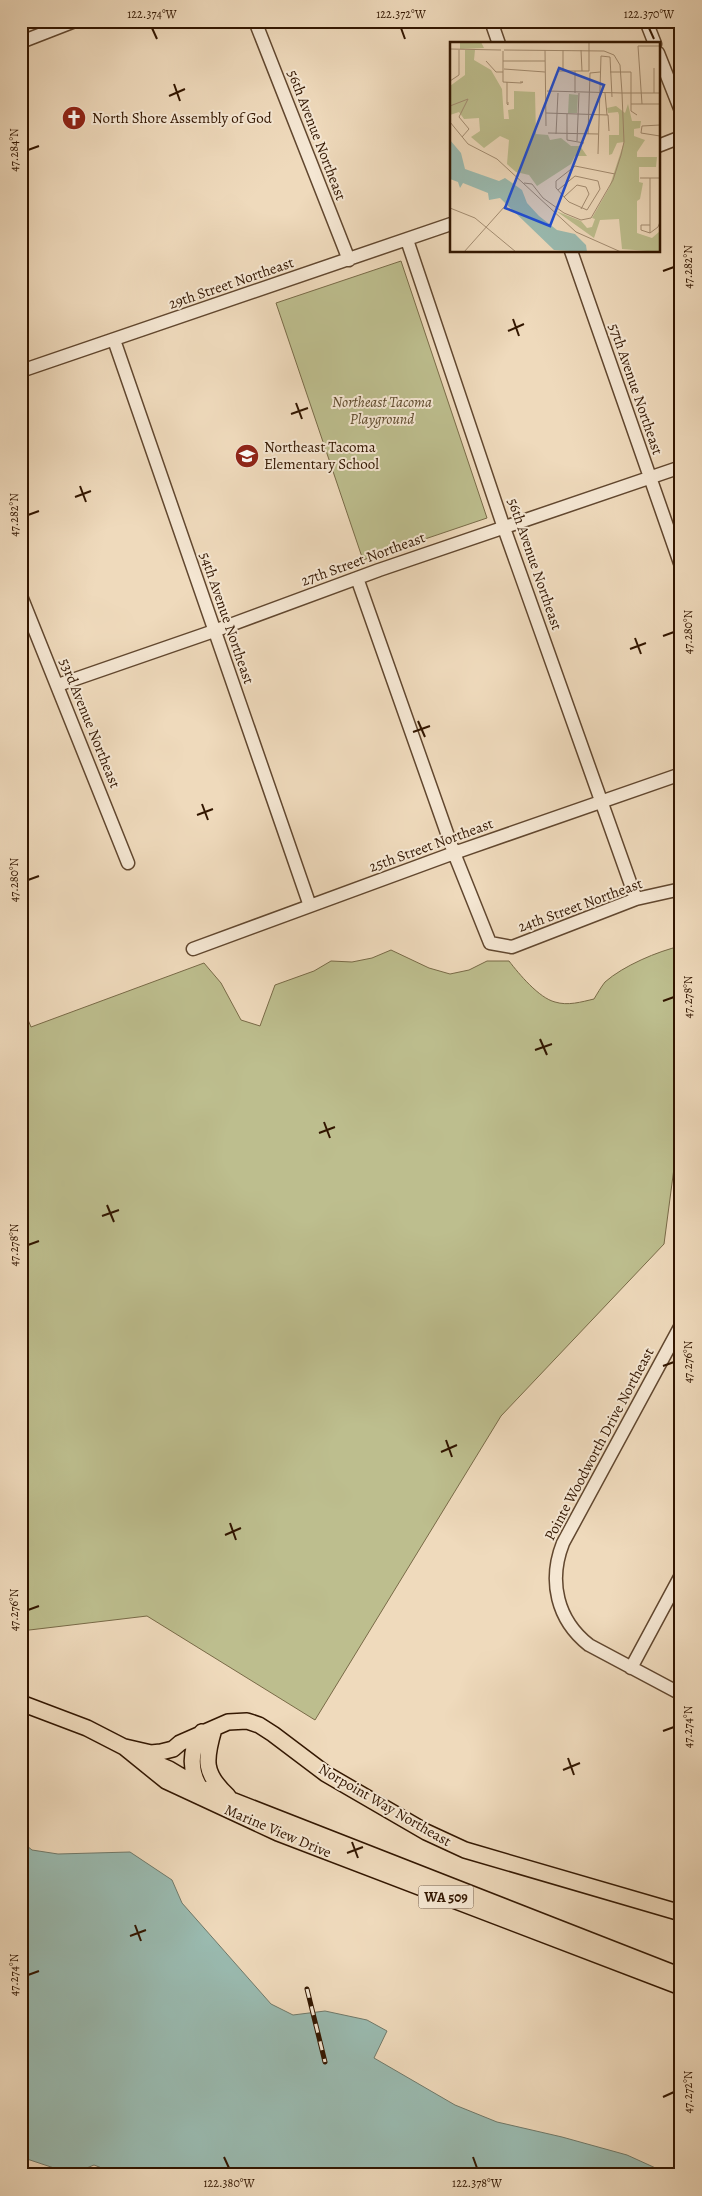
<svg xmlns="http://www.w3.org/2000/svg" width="702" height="2196" viewBox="0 0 702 2196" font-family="Alegreya,serif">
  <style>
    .green { fill: #bdbe8e; stroke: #786a47 }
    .water { fill: #9abbb1; stroke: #70796a }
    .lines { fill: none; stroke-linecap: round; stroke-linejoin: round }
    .minor-casing { stroke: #61472f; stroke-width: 15 }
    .major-casing { stroke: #321600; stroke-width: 18 }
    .minor { stroke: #f5e7d3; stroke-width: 12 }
    .major { stroke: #efdabc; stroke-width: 15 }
    .rail-casing { stroke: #321600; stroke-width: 5 }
    .rail { stroke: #f5e7d3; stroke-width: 3; stroke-dasharray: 9; stroke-linecap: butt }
    .ticks { fill: none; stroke: #321600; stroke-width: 2 }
    .labels { text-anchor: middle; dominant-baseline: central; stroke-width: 4; stroke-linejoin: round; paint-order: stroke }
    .shield { fill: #f5e7d3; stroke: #6c553f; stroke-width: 1 }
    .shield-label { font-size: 14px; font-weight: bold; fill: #321600 }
    .poi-label { font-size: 15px; fill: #321600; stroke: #f5e7d3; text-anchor: start }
    .street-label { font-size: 15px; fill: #321600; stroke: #f5e7d3 }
    .park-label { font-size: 15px; font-style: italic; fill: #5c482b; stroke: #f5e7d3 }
    .inset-road { fill: none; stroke: #a38c71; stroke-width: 1 }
    .view { fill: #1d4ed8; fill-opacity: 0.15; stroke: #1d4ed8; stroke-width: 2.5 }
    .inset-edge { fill: none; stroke: #321600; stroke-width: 2.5 }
    .neatline { fill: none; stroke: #321600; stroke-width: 2 }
    .ticks-label { font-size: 12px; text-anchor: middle; fill: #321600 }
  </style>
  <rect width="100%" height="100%" fill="#efdabc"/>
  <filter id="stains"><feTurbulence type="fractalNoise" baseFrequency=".004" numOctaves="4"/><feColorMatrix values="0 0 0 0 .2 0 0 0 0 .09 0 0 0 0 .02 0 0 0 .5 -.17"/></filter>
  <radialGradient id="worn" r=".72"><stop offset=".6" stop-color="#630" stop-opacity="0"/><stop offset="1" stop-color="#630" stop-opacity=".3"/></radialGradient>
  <path class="green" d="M401 261 487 518 363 560 276 303Z
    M681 946V1115L664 1244 501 1416 315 1720 147 1616 21 1631V1003L31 1027 204 963 221 983 241 1020 260 1026 275 985 314 971 331 961 352 962 372 958 391 950 429 968 450 974 469 970 487 961H509C519 974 539 998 555 1002 568 1006 581 1002 594 999 597 994 601 987 605 982 623 966 658 951 681 946Z"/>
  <path class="water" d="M21 1841 32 1850 58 1854 130 1852 172 1880 182 1903 271 2004 293 2015 325 2011 367 2020 387 2031 374 2058 455 2105 497 2122 562 2137 627 2155 671 2175H120L94 2165 72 2174 21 2157Z"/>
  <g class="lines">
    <g class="minor-casing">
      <path id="minor" d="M255 21 349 260
        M491 21 499 44
        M646 21 655 44
        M21 42 75 21
        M658 53 681 111
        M658 146 681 137
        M407 240 504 528 636 899
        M571 251 681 566
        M114 340 310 906
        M21 371 451 224
        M357 578 454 853 490 943 512 947 636 899 681 889
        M21 596 128 863
        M58 685 214 631 379 570 681 467
        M193 949 454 853 681 774
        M681 1325 563 1543C548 1581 557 1620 589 1645L681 1694
        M631 1668 681 1575"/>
    </g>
    <g class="major-casing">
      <path id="major" d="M21 1703 87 1728 124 1747 166 1781 278 1833 681 1987
        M214 1729C205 1760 203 1773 228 1796
        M125 1747 151 1753 161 1752 173 1749 180 1743 228 1722 247 1721 259 1725 273 1734 326 1774 426 1832 465 1850 681 1913
        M150 1761 169 1769 201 1788 681 1976
        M202 1791C189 1772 189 1750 202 1732"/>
    </g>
    <use href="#minor" class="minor"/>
    <use href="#major" class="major"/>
    <g class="rail-casing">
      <path id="rail" d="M307 1989 325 2062"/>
    </g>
    <use href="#rail" class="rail"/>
  </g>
  <path class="ticks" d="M152 28 157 39M401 28 405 39M649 28 654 39M174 84 180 101M169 96 185 89M28 150 39 146M663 271 674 267M513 319 519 336M508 331 524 324M296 403 302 419M291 414 308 408M80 486 86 502M75 497 91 491M28 515 39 511M663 636 674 632M635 638 641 654M630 649 646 643M418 721 425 737M413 732 430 726M202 804 208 820M197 815 213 809M28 880 39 876M663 1001 674 997M540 1039 547 1055M535 1050 552 1044M324 1122 330 1138M319 1133 335 1127M107 1205 114 1222M102 1216 119 1210M28 1245 39 1241M663 1366 674 1362M446 1440 452 1457M441 1452 457 1445M230 1523 236 1540M225 1535 241 1528M28 1610 39 1606M663 1731 674 1727M568 1758 574 1775M563 1770 580 1763M352 1842 358 1858M347 1853 363 1847M135 1925 141 1941M130 1936 146 1930M28 1975 39 1971M663 2097 674 2092M224 2157 229 2168M473 2157 477 2168"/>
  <defs>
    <g id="church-disc" transform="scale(1.25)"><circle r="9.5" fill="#8f2418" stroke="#f5e7d3"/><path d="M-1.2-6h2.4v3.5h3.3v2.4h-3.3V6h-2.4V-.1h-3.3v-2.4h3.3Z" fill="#fff"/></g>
    <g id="school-disc" transform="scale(1.25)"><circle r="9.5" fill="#8f2418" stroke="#f5e7d3"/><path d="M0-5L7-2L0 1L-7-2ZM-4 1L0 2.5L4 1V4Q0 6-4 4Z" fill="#fff"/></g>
  </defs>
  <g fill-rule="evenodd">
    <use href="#church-disc" x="74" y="118"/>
    <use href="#school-disc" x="247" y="456"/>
  </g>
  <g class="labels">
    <rect class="shield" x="418.5" y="1885.5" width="55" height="23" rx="4"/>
    <g class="shield-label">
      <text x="446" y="1897">WA 509</text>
    </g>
    <g class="poi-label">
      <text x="92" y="118">North Shore Assembly of God</text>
      <text x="264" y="447">Northeast Tacoma<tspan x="264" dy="17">Elementary School</tspan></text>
    </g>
    <g class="street-label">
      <text transform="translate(317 135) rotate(69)">56th Avenue Northeast</text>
      <text transform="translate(231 283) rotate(-19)">29th Street Northeast</text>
      <text transform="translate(636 389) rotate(71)">57th Avenue Northeast</text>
      <text transform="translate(363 559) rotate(-20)">27th Street Northeast</text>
      <text transform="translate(535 564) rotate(71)">56th Avenue Northeast</text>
      <text transform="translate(227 618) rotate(71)">54th Avenue Northeast</text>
      <text transform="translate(90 723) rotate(68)">53rd Avenue Northeast</text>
      <text transform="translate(431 845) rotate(-20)">25th Street Northeast</text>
      <text transform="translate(580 905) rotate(-20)">24th Street Northeast</text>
      <text transform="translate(599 1444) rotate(-62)">Pointe Woodworth Drive Northeast</text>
      <text transform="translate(385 1805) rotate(30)">Norpoint Way Northeast</text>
      <text transform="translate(278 1831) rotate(23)">Marine View Drive</text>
    </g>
    <g class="park-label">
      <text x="382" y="402">Northeast Tacoma<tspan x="382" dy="17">Playground</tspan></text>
    </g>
  </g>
  <g transform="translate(450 42)">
    <rect width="210" height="210" fill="#efdabc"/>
    <path d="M10 0H31L34 6 10 7ZM15 8H25L24 18 41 28 52 47 54 77H59L58 68 64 67V49L85 50 86 92 98 93 100 98 111 96 121 104H130L137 114H125L121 122 87 144 79 133 66 130 57 122 59 98 50 94 34 106 21 95 30 89 29 76 14 77 9 70 0 73V44L15 33ZM119 52 128 53 127 71H118ZM178 62 182 79H191L190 86 184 87V94L195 98 187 110V115H207L206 125H189V140L193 141 190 157 187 159V191L202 196 210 189V210L172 207 169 177 150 178 144 196 106 169 131 179 137 186 142 185 145 177 142 176 159 146 174 100 167 101 162 112 159 113V93H169V73L168 70 158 71 157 66 166 64 175 71Z" fill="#bdbe8e"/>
    <path d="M0 98 11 111 15 127 49 139 55 136 72 148 77 161 89 174 107 188 125 192 136 203 137 210 104 208 50 156 39 158 38 151 13 141 10 146 8 140 0 137Z" fill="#9abbb1"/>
    <path class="inset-road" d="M0 7 51 8M54 8 154 9 164 13 170 23 172 51 97 49M95 8 96 84M113 8V29M131 8 132 29M53 9V40L71 41 73 40H70M36 19 46 30H53M53 19H95M204 26V51M54 27 95 30M107 29H139V0M125 29V51M160 30H181V69L187 73M0 39 9 33V8M57 40V62L58 63V60M155 51 157 73M181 62H210M192 62 188 4H210M0 64 18 57 9 75 19 87 12 95M96 71 158 73 159 89M117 72V98L134 101M0 80 18 102 47 117 126 190 171 210M210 83 192 84 191 91 210 94M98 91 148 92M106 92 108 51M138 92 140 31 150 30M127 99 129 51M148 112 151 14 160 15 162 55M190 136H210M74 141 82 142 93 156 114 171 131 178 141 176 163 138 171 113 174 100 172 51H210M108 148 125 134 148 139 150 147 137 168 119 160 116 157 106 146V139L125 124 165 132M114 155 127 143 136 145 139 152 131 167M0 166 25 176 66 210M200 191V136M200 191 191 188V183H200M200 191 208 185 210 180M14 210 55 164"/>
    <path class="view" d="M109 26 154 43 100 184 55 166Z"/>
    <rect width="210" height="210" class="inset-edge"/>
  </g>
  <rect width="702" height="2196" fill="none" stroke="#efdabc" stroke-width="55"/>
  <rect x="28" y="28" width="646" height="2140" class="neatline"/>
  <g class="ticks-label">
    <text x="152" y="18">122.374°W</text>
    <text x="401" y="18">122.372°W</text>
    <text x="649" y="18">122.370°W</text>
    <text transform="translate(14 150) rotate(-90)" y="4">47.284°N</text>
    <text transform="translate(688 267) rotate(-90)" y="4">47.282°N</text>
    <text transform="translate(14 515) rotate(-90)" y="4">47.282°N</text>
    <text transform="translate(688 632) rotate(-90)" y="4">47.280°N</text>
    <text transform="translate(14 880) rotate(-90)" y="4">47.280°N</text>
    <text transform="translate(688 997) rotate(-90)" y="4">47.278°N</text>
    <text transform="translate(14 1245) rotate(-90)" y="4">47.278°N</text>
    <text transform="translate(688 1362) rotate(-90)" y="4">47.276°N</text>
    <text transform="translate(14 1610) rotate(-90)" y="4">47.276°N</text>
    <text transform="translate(688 1727) rotate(-90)" y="4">47.274°N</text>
    <text transform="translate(14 1975) rotate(-90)" y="4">47.274°N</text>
    <text transform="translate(688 2092) rotate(-90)" y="4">47.272°N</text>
    <text x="229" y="2187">122.380°W</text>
    <text x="477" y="2187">122.378°W</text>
  </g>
  <rect width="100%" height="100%" filter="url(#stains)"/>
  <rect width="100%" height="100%" fill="url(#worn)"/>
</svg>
